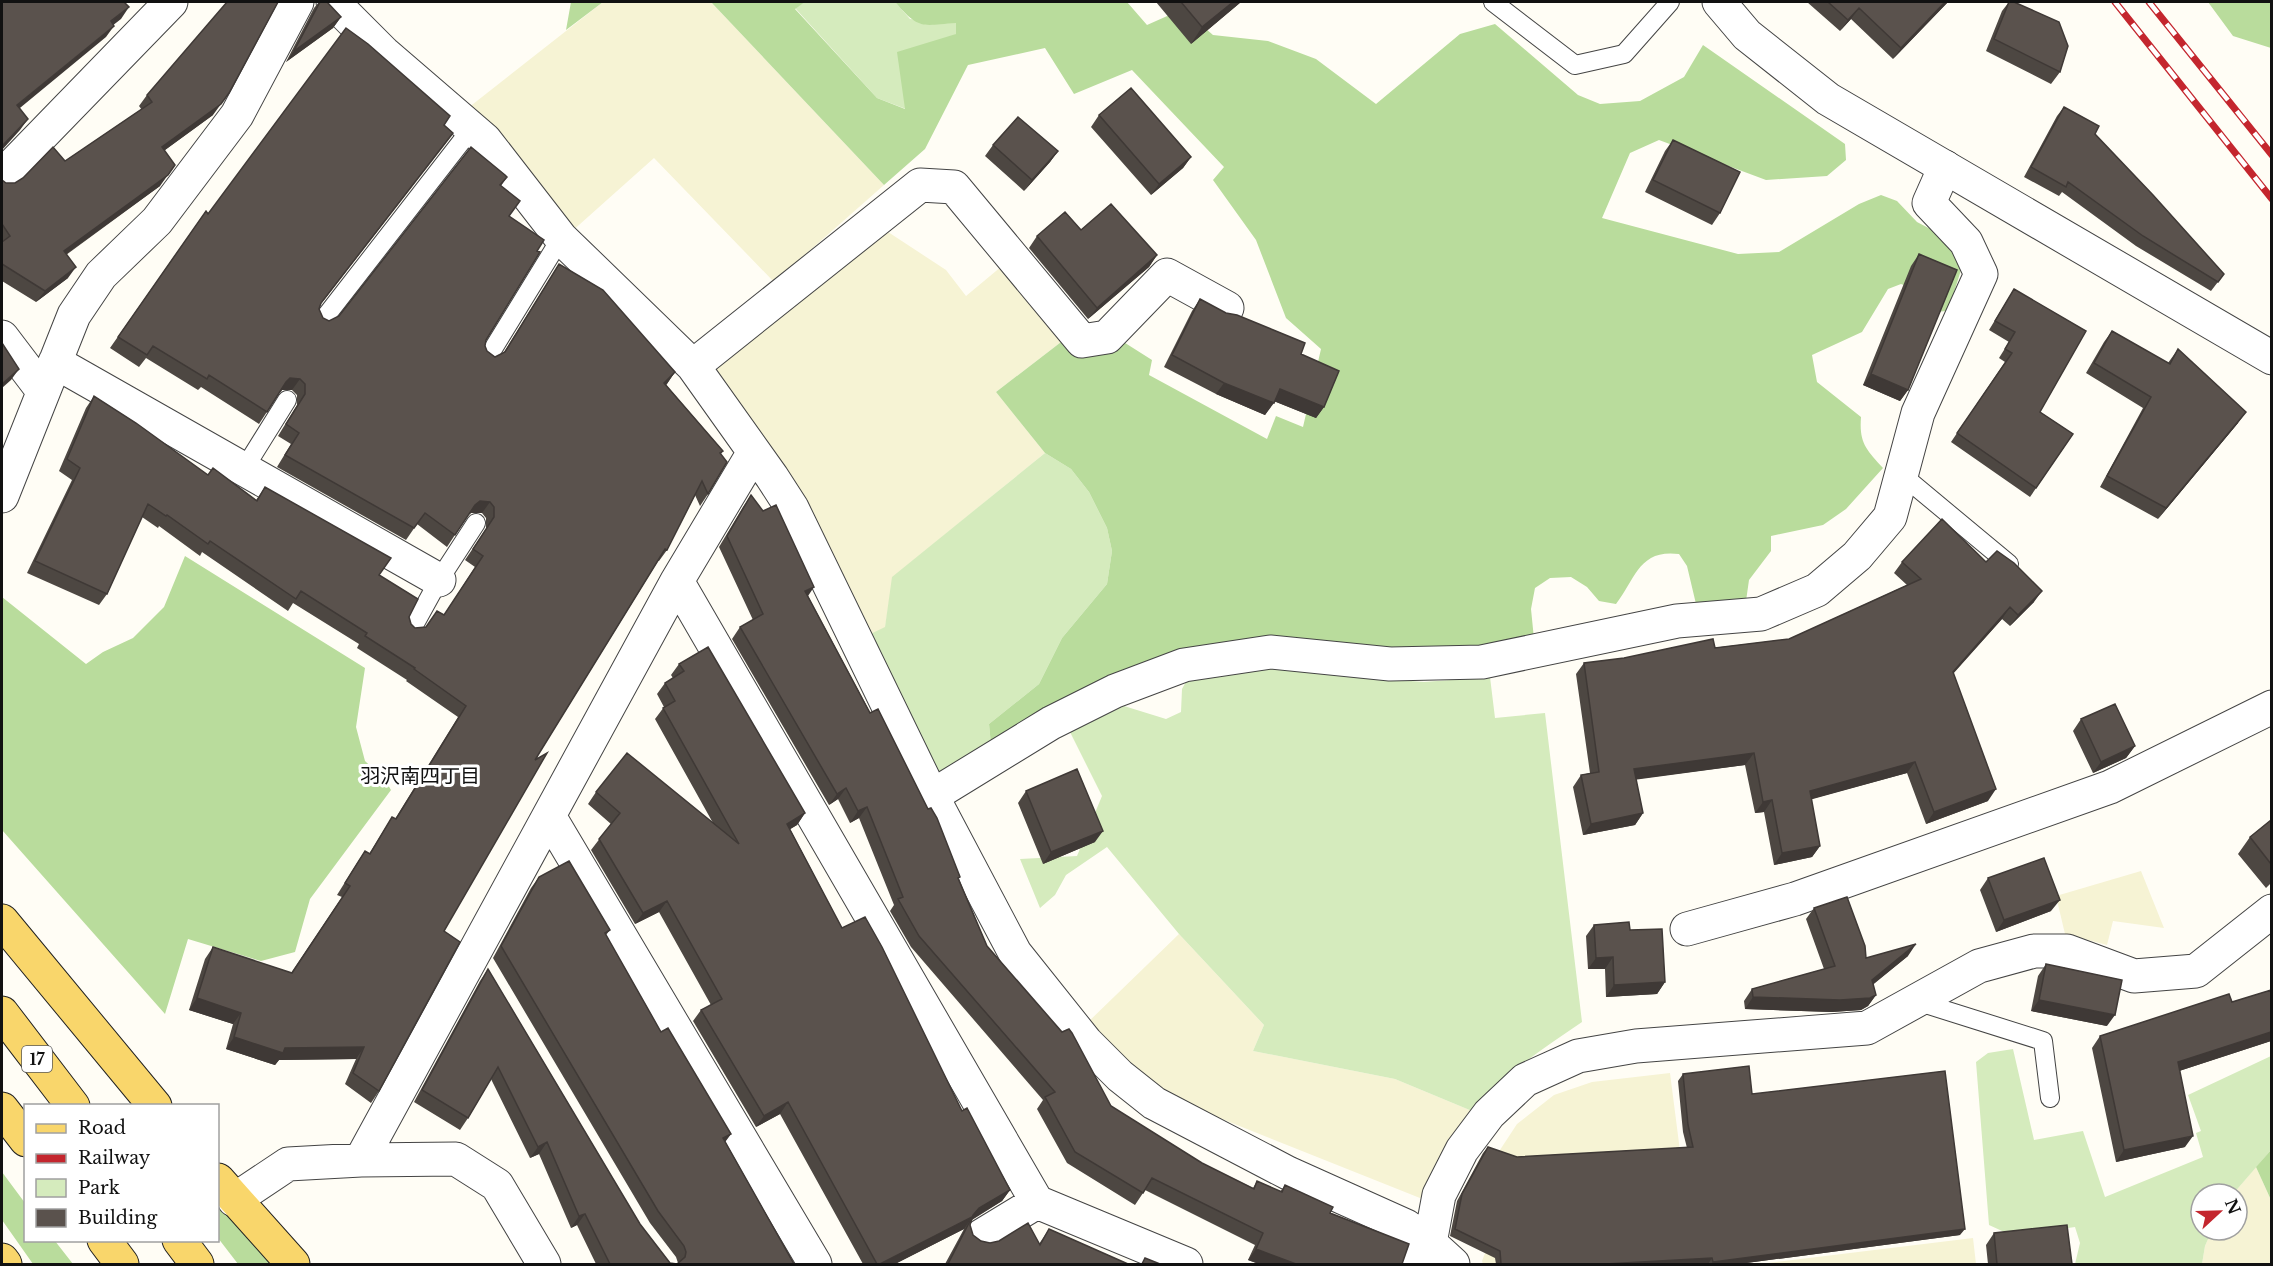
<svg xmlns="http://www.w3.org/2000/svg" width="2273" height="1266" viewBox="0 0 2273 1266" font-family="'Libre Baskerville','Noto Sans JP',serif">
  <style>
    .farmland { fill: #f6f3d4 }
    .green { fill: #d5ebbd }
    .forest { fill: #b9dc9c }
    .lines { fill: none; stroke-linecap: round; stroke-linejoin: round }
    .service-casing { stroke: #444; stroke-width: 20 }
    .minor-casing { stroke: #444; stroke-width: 35 }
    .tertiary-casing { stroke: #444; stroke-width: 35 }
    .primary-casing { stroke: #222; stroke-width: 35 }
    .service { stroke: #fff; stroke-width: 18 }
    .minor { stroke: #fff; stroke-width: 33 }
    .tertiary { stroke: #fff; stroke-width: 33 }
    .primary { stroke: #f9d66b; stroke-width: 33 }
    .rail-casing { stroke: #c4262e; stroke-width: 7 }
    .rail { stroke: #fff; stroke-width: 4.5; stroke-dasharray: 14; stroke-linecap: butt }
    .wall { fill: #4d4742 }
    .shaded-wall { fill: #3f3936 }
    .building { fill: #5a524d; stroke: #3f3936; stroke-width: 1.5 }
    .labels { text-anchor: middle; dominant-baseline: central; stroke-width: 6; stroke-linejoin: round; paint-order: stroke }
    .shield { fill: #fff; stroke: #585858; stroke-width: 1.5 }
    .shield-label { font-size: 16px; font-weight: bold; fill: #111 }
    .neighbourhood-label { font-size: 20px; fill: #111; stroke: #fff }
  </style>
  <rect width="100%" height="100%" fill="#fffdf5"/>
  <path class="farmland" d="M603 2H711L884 185 774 282 654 158 570 233 468 108Z
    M882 228 946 270 966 296 1002 266 1065 339 996 392 1045 453 893 577 885 628 862 638 712 375 727 354Z
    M2141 871 2164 928 2113 921 2107 945 2065 934 2056 896Z
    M1179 934 1264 1025 1253 1051 1395 1079 1472 1111 1425 1200 1217 1117 1136 1076 1084 1026Z
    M1670 1073 1685 1190 1698 1264H1483L1482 1261 1509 1191 1496 1156 1517 1124 1554 1095 1592 1082Z
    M2256 1167 2271 1200V1264H2202L2205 1246 2212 1230H2237V1194H2233Z
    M1973 1238 1976 1264H1760Z"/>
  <path class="green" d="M805 2H895L910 19 956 23V34L906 109 877 98 795 8Z
    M1045 453 1071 469 1089 492 1107 528 1112 551 1107 584 1062 638 1039 684 989 724 991 745 932 781 862 638 885 627 892 577Z
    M1273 665 1373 678 1424 682 1490 677 1495 718 1545 713 1582 1022C1543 1049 1503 1074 1472 1111L1395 1079 1253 1051 1264 1025 1179 934 1107 847 1066 875 1055 895 1040 908 1020 859 1077 856 1102 796 1070 732 1124 706 1166 719 1181 712 1182 689 1188 678Z
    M2013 1049 2034 1140 2083 1131 2105 1197 2203 1157 2196 1133 2201 1131 2188 1095 2271 1056V1150L2233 1194H2201V1230H2212L2205 1246 2202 1264H2075L2080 1243 2075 1227 2013 1236 1989 1225 1976 1062 1988 1053Z"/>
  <path class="forest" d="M571 2H603L566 30Z
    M711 2H805L795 9 877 98 905 109 897 52 956 34V23C922 25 920 31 895 2H1127L1147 25 1183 9 1213 35 1268 41 1316 59 1376 104 1460 34 1495 24 1578 95 1600 104 1640 101 1684 77 1703 45 1845 144 1846 160 1827 176 1766 180 1659 140 1630 153 1602 218 1738 254 1779 252 1859 204 1881 195 1897 201 1917 222 1936 232 1956 252 1962 267 1948 311 1933 312 1923 292 1901 284 1888 289 1862 332 1812 355 1817 382 1861 417C1859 443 1866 449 1883 468L1846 509 1823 525 1771 536V551L1749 580 1746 601 1696 604 1687 566 1679 554C1639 549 1636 578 1616 604L1599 601 1587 587 1571 577 1550 578 1535 588 1531 609 1534 639 1461 650 1411 653 1289 639 991 745 989 724 1039 684 1062 638 1107 584 1112 551 1107 528 1089 492 1071 469 1045 453 996 392 1065 339 1122 341 1152 360 1149 375 1267 439 1276 416 1303 427 1321 349 1286 318 1256 240 1213 180 1224 167 1132 70 1074 94 1045 48 968 65 925 149 884 185Z
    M2208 2H2271V48L2233 36Z
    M185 556 365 668 356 727 365 761 385 780 391 790 310 899 295 952 261 961 188 939 165 1014 2 830V597L86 664 103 652 133 638 164 607Z
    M2271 1150V1200L2256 1167Z
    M2 1172 25 1203 26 1240 55 1241 73 1264H33L2 1220Z
    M218 1204 273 1264H238L218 1238Z"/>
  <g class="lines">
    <g class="service-casing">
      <path id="service" d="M1493 2 1575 65 1624 54 1670 2
        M322 321 472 128
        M488 357 561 238
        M244 469 287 400
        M1902 475 2009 564
        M412 629 439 580 476 523
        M1916 1001 2043 1041 2050 1098"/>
    </g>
    <g class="minor-casing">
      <path id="minor" d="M333 2 384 53 485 140 561 238 693 366 772 477 792 508 932 796 1015 953 1086 1042 1120 1076 1154 1103 1288 1173 1406 1226 1430 1243 1453 1264
        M2 176 171 2
        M2 337 43 391
        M55 362 439 580
        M693 366 920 185 954 187 1082 341 1107 337 1167 275 1227 308
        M2 496 74 315 101 275 157 221 237 115 297 2
        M677 581 1037 1202 1186 1264
        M932 796 1051 723 1115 691 1184 665 1270 652 1390 664 1482 662 1677 621 1761 614 1817 590 1857 556 1890 517 1918 413 1981 274 1966 242 1929 203 1945 167
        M549 816 815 1264
        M1687 929 1795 899 2110 787 2272 707
        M361 1160 677 581 754 452
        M234 1200 288 1164 361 1160 456 1159 497 1185 544 1264
        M981 1236 1037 1202
        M1418 1264 1430 1243 1439 1195 1462 1150 1489 1114 1525 1080 1578 1056 1636 1046 1867 1028 1979 966 2034 951H2067L2134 976 2196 971 2272 911"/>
    </g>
    <g class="tertiary-casing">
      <path id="tertiary" d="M1719 2 1747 35 1828 99 2272 358"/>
    </g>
    <g class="primary-casing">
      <path id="primary" d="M2 921 155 1106
        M2 1013 73 1106
        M2 1109 26 1140
        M218 1180 293 1264
        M104 1240 122 1264
        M179 1240 197 1264
        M2 1260 5 1264"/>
    </g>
    <use href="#service" class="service"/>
    <use href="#minor" class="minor"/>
    <use href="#tertiary" class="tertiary"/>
    <use href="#primary" class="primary"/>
    <g class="rail-casing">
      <path id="rail" d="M2115 2 2272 199
        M2149 2 2272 155"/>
    </g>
    <use href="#rail" class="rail"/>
  </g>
  <path class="wall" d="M319 2H327L341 17 333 28 286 62 314 8Z
    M1156 2H1241L1191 44Z
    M1807 2H1948L1893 59 1851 19 1840 31Z
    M2009 2H2014L2060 72 2051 84 1986 51 2002 11Z
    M147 95 213 115 165 150 160 186 66 255 68 278 36 302 2 281V180L6 183H15L65 161 142 110 139 106Z
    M2064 107 2095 134 2224 274 2211 291 2136 246 2062 192 2059 196 2024 177 2057 116Z
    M1099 115 1191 157 1183 168 1151 195 1091 127Z
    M444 125 453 133 320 305 319 309 323 318 329 321 339 316 507 177 501 186 509 216 537 251 486 340 485 346 487 351 495 357 504 352 559 264 675 372 666 385 723 451 721 454 708 494 700 506 695 495 667 550 659 561H658L535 760 444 931 379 1091 371 1103 345 1084 356 1059 279 1060 275 1065 226 1049 233 1024 189 1010 205 959 213 947 291 973 342 897 337 895 357 863 365 851 369 854 392 817 395 819 458 717 406 681 407 680 357 648 359 644 293 603 288 611 202 552 200 556 159 526 158 528 142 517 107 594 99 605 27 573 72 480 59 471 86 408 94 396 208 475 256 500 265 487 379 575 409 617 411 624 415 628 426 627 437 611 444 615 475 567 465 560 486 529V518L482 513H471L468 515 447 547 417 524 406 540 277 467 291 444 278 436 297 405V395L292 390H282L280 392 259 424 201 387 198 390 146 358 139 367 110 348 206 211 208 214Z
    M1673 140 1720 213 1712 225 1645 192 1665 151Z
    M993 145 1058 151 1050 162 1024 191 985 156Z
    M1081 230 1157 255 1149 267 1088 319 1029 248 1037 236Z
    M1919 254 1908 390 1900 401 1863 385 1911 266Z
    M2014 289 2040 412 2073 434 2030 497 1951 442 2005 362 1999 358 2009 342 1989 330Z
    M1200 299 1301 354 1324 407 1316 418 1274 401 1265 415 1216 394 1164 367 1192 311Z
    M2112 331 2168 363 2178 349 2238 423 2158 519 2100 487 2143 408 2086 373 2104 342Z
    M751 495 808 596 959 879 987 946 1111 1106 1202 1163 1253 1188 1257 1181 1280 1192 1285 1185 1330 1213 1402 1264H1259L1248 1260 1255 1245 1145 1190 1135 1205 1067 1163 1037 1109 1043 1100 911 947 890 911 894 905 859 818 850 823 838 799 829 805 732 639 740 627 753 620 719 547 743 507Z
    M1902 562H1986L2034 602 2010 626 2002 619 1953 674 1988 801 1926 824 1907 773 1811 799 1820 846 1812 857 1774 865 1764 812 1755 813 1745 765 1636 779 1643 813 1635 825 1583 835 1573 787 1581 775 1590 773 1576 674 1584 663 1789 639 1907 585 1894 573Z
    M679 664 805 813 797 825 790 829 842 928 962 1111 1010 1190 1002 1201 972 1220 970 1225 973 1235 981 1241 990 1243 1039 1244 1049 1229 1128 1264H945L964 1229 895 1264H863L780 1114 756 1127 693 1021 701 1010 711 1005 659 912 635 924 591 850 611 824 588 804 596 792 713 823 655 719 664 707 657 694 665 683 673 678 671 675Z
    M2081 719 2135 746 2126 758 2093 773 2073 731Z
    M1026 791 1095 842 1043 864 1018 803Z
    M2271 820V883L2266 888 2238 854 2250 837Z
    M539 877 610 930 606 935 661 1032 731 1134 725 1141 794 1264H596L577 1225 571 1228 539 1154 530 1158 491 1079 468 1118 460 1130 414 1102 480 981 488 969 640 1224 670 1263 677 1264 678 1263 676 1257 650 1223 493 958 531 888Z
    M1988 878 2051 911 1996 932 1980 890Z
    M1814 908 1866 958 1908 956 1873 984 1876 995 1868 1006 1861 1010 1832 1012 1745 1009 1744 1001 1752 989 1824 969 1806 919Z
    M1594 925 1630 930 1665 982 1657 994 1606 997 1605 969H1588L1586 936Z
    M2046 964 2107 1026 2031 1011 2038 976Z
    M2271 990V1041L2179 1071 2185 1147 2116 1162 2092 1048 2100 1036 2232 1002Z
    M1683 1074 1752 1094 1960 1235 1739 1264H1496L1495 1258 1450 1236 1457 1201 1483 1153 1488 1147 1517 1157 1687 1148 1683 1132 1678 1081Z
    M1994 1233 2072 1264H1988L1986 1245Z"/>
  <path class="shaded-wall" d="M1233 2H1241L1191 44 1202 27Z
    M1945 2H1948L1893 59 1901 48Z
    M129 7 121 19 103 33 111 21Z
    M1859 8 1851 19 1840 31 1848 20Z
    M341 17 333 28 286 62 294 51Z
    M114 26 106 37 9 117 17 105Z
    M229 93 213 115 154 158 162 147Z
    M28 119 20 130 2 150V146Z
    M453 133 445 144 313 314 321 303Z
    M1058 151 1050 162 1024 191 1032 180Z
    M1191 157 1183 168 1151 195 1159 184Z
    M175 165 160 186 55 262 64 251Z
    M1157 255 1149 267 1088 319 1097 308Z
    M76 267 68 278 36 302 45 291Z
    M19 369 11 380 2 388V384Z
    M675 372 667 384 656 395 664 383Z
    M1871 374 1908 390 1900 401 1863 385Z
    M290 378 300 379 292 390H282L278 394 286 382Z
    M1224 383 1274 403 1265 415 1216 394Z
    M1280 389 1324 407 1316 418 1271 400Z
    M2246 412 2238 423 2158 519 2166 508Z
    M480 501 490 502 482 513H471L467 516 475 505Z
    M814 587 806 599 805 591Z
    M2042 591 2034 602 2010 626 2018 615Z
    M2010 607 2002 619 1944 683 1953 672Z
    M2135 746 2126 758 2093 773 2101 762Z
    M1754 753 1745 765 1626 781 1634 769Z
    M1915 762 1907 773 1802 802 1810 791Z
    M846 788 838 799 829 805 837 794Z
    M1996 789 1988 801 1926 824 1934 812Z
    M1772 800 1764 812 1755 813 1763 802Z
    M867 807 859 818 850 823 858 811Z
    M805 813 797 825 779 836 787 824Z
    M1643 813 1635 825 1583 835 1591 824Z
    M1103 831 1095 842 1043 864 1051 852Z
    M1820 846 1812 857 1774 865 1782 853Z
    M2060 900 2051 911 1996 932 2004 920Z
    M667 901 659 912 635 924 643 913Z
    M1916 944 1908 956 1864 992 1872 980Z
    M1613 957 1605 969H1588L1596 958Z
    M1665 982 1657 994 1606 997 1614 985Z
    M1876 995 1868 1006 1861 1010 1832 1012 1745 1009 1753 997Z
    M197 998 241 1013 233 1024 189 1010Z
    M2039 1000 2115 1015 2107 1026 2031 1011Z
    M2271 1032V1041L2170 1074 2178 1062Z
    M234 1037 364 1047 356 1059 279 1060 275 1065 226 1049Z
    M788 1102 780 1114 756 1127 764 1116Z
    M731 1134 723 1145V1138Z
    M2193 1136 2185 1147 2116 1162 2124 1150Z
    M547 1142 539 1154 530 1158 538 1147Z
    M1010 1190 1002 1201 971 1220 972 1217 964 1229 895 1264H880L979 1208Z
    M585 1214 577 1225 571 1228 579 1216Z
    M1965 1229 1960 1235 1739 1264H1711L1713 1262Z
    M1256 1249 1296 1264H1259L1248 1260Z
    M1712 1258 1708 1264H1605Z"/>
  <path class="building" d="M2 2H124L129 7 111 21 114 26 17 105 28 119 2 146Z
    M227 2H278L229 93 221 104 162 147 175 165 168 175 64 251 76 267 45 291 2 264V242L10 236 2 224V180L6 183H15L23 178 53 147 65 161 152 102 147 95Z
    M320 2H327L341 17 294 51Z
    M1181 2H1233L1202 27Z
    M1828 2H1945L1901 48 1859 8 1848 20Z
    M2009 2H2014L2059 22 2068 46 2060 72 1994 39Z
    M346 28 368 44 450 116 444 125 453 133 321 303 319 309 323 318 329 321 339 316 471 147 505 175 507 177 500 185 520 201 509 216 544 240 537 251 540 252 486 340 485 346 487 351 495 357 505 352 559 264 603 290 675 372 664 383 723 451 720 453 727 462 708 494 702 481 667 550 665 549 535 760 547 753 444 931 460 942 379 1091 353 1073 364 1047 285 1048 283 1053 234 1037 241 1013 197 998 213 947 292 973 350 886 345 883 365 851 370 854 392 817 396 819 466 706 414 669 415 668 365 636 367 633 301 591 296 599 210 541 208 544 167 515 166 516 148 504 107 594 35 561 80 468 67 459 94 396 136 423 208 475 213 468 257 501 265 487 391 558 379 575 418 599 409 617 411 624 415 628 426 627 437 611 444 615 483 556 473 549 494 517V507L490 502 480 501 475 505 455 535 425 513 414 528 285 455 299 433 286 424 305 394V384L300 379 290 378 286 382 267 412 209 375 207 379 153 346 147 355 118 337 206 211 208 214Z
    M1131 88 1191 157 1159 184 1099 115Z
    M2064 107 2099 126 2095 134 2153 195 2224 274 2218 282 2143 236 2068 182 2066 187 2031 167Z
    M1018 117 1058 151 1032 180 993 145Z
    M1673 140 1740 172 1720 213 1653 180Z
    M1111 204 1157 255 1097 308 1037 236 1065 212 1081 230Z
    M1919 254 1957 270 1908 390 1871 374Z
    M2014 289 2086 331 2040 412 2073 434 2036 488 1957 433 2012 353 2005 349 2015 332 1995 321Z
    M1200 299 1226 313 1237 315 1305 343 1301 354 1339 371 1324 407 1280 389 1274 403 1224 383 1172 355Z
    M2112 331 2170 364 2178 349 2246 412 2166 508 2107 476 2151 397 2094 363Z
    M2 343 19 369 2 384Z
    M751 495 763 511 776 505 814 587 805 591 870 713 878 709 928 809 931 808 937 818 960 877 958 878 987 946 1062 1032 1069 1029 1072 1033 1111 1106 1202 1163 1254 1189 1257 1181 1282 1192 1285 1185 1333 1207 1330 1213 1409 1244 1402 1264H1296L1256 1249 1263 1233 1152 1178 1143 1193 1075 1152 1045 1097 1055 1092 919 936 898 899 903 897 867 807 858 811 846 788 837 794 740 627 763 614 727 536Z
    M1942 519 1986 562 1997 551 2014 563 2042 591 2018 615 2010 607 1953 672 1996 789 1934 812 1915 762 1810 791 1820 846 1782 853 1772 800 1763 802 1754 753 1634 769 1643 813 1591 824 1581 775 1599 772 1584 663 1624 658 1713 639 1715 648 1789 639 1921 579 1902 562Z
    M708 647 805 813 787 824 842 928 865 917 882 947 962 1111 967 1108 1010 1190 979 1208 973 1215 970 1225 973 1235 981 1241 990 1243 999 1241 1028 1223 1040 1245 1049 1229 1128 1264H948L972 1217 880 1264H877L788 1102 764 1116 701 1010 722 999 667 901 643 913 599 839 620 813 596 792 627 753 739 844 663 708 675 701 665 683 684 671 679 664Z
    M2115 704 2135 746 2101 762 2081 719Z
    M1077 769 1103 831 1051 852 1026 791Z
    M2271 820V864L2250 837Z
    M2044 858 2060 900 2004 920 1988 878Z
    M569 861 610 930 605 933 661 1032 668 1028 731 1134 723 1138 794 1264H610L585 1214 579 1216 547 1142 538 1147 498 1067 468 1118 422 1090 488 969 640 1224 670 1263 677 1264 685 1257 686 1252 684 1246 658 1211 501 946 539 877Z
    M1847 897 1865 946 1866 958 1916 944 1872 980 1876 995 1870 998 1840 1000 1753 997 1752 989 1835 966 1814 908Z
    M1629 922 1630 930 1662 929 1665 982 1614 985 1613 957 1596 958 1594 925Z
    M2046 964 2122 980 2115 1015 2039 1000Z
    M2271 990V1032L2178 1062 2193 1136 2124 1150 2100 1036 2229 994 2232 1002Z
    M1749 1066 1752 1094 1945 1071 1965 1229 1713 1262 1712 1258 1605 1264H1501L1500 1251 1455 1229 1462 1194 1488 1147 1517 1157 1693 1147 1688 1125 1683 1074Z
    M2067 1225 2072 1264H1997L1994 1233Z
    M1145 1258 1160 1264H1142Z"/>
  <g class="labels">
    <rect class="shield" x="22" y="1046" width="30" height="26" rx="4.5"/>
    <g class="shield-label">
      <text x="37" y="1059">17</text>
    </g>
    <g class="neighbourhood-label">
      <text x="420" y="776">羽沢南四丁目</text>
    </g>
  </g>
  <rect width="2273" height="1266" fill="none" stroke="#111111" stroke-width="6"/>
  <rect x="24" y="1104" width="195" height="138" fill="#ffffff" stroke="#a0a0a0" stroke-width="1.5"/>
  <rect x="36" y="1124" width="30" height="9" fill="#f9d66b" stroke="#a0a0a0" stroke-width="1.5"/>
  <text x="78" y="1134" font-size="18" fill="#111111">Road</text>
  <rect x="36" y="1154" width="30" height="9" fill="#c4262e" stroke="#a0a0a0" stroke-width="1.5"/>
  <text x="78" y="1164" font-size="18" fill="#111111">Railway</text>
  <rect x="36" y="1179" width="30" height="18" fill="#d5ebbd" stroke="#a0a0a0" stroke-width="1.5"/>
  <text x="78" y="1194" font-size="18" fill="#111111">Park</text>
  <rect x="36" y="1209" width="30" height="18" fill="#5a524d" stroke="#a0a0a0" stroke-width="1.5"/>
  <text x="78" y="1224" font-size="18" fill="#111111">Building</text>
  <g transform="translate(2219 1212) rotate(68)"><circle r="28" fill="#ffffff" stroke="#a0a0a0" stroke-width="1.5"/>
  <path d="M0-4.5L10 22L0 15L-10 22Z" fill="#c4262e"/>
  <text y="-9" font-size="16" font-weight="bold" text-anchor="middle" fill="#111111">N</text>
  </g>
</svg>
